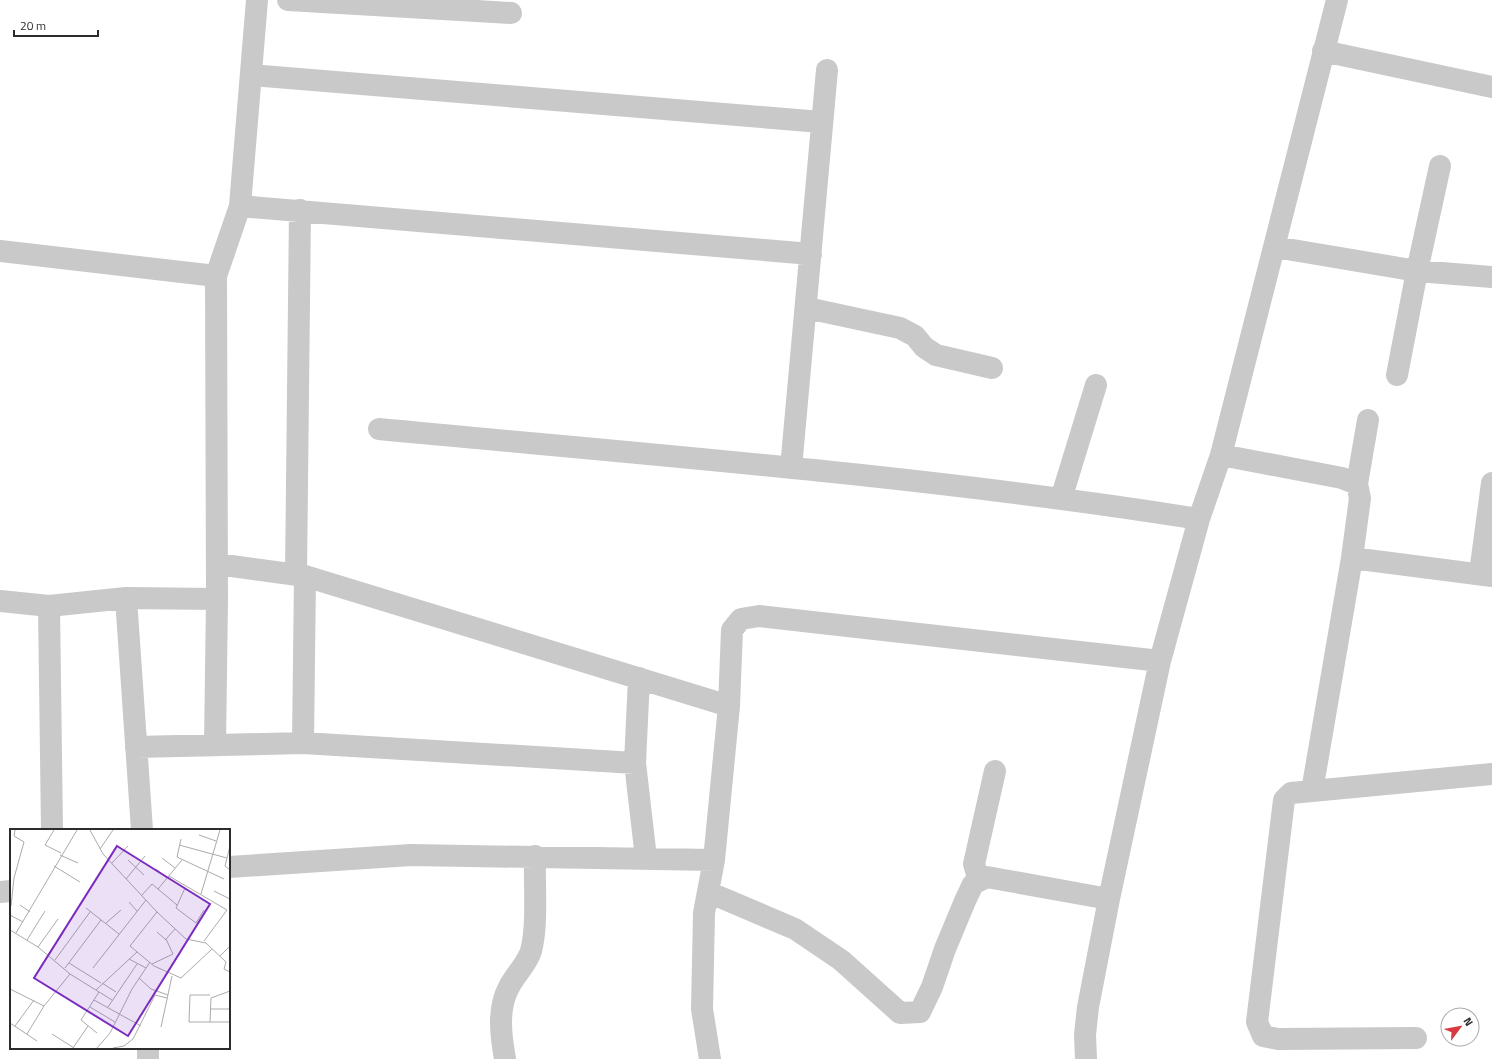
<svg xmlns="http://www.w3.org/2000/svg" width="1492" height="1059" viewBox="0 0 1492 1059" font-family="'Titillium Web',sans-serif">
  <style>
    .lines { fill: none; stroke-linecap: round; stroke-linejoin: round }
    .street { stroke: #c9c9c9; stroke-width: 22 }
    .inset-road { fill: none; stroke: #ababab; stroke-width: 1 }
    .view { fill: #7b2cbf; fill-opacity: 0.15; stroke: #7b2cbf; stroke-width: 2 }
    .inset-edge { fill: none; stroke: #2c2c2c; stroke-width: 2 }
  </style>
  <rect width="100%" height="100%" fill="#fff"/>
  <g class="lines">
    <path class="street" d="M288 0 511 13
      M1323 51 1492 87
      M252 75 821 122
      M240 206 811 254
      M1275 247 1417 271 1492 277
      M0 251 216 276
      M807 308 900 328 915 336 924 347 936 355 992 368
      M1397 375 1417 271 1440 166
      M379 429C652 455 928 476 1199 519
      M1221 455 1342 478 1357 484 1360 498 1352 558 1312 791
      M791 468 827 70
      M1357 484 1368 420
      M1061 499 1096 385
      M1352 558 1492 576
      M217 564 305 576 729 706
      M1480 573 1492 483
      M296 575 300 210
      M126 598 142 830
      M0 601 49 606 126 598 217 599
      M49 606 52 830
      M639 678 635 763 646 858
      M303 743 305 576
      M215 745 217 599 216 276 240 206 257 0
      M136 747 303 743 635 763
      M229 867 411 855 714 860
      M979 881 974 864 995 771
      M0 892 11 891
      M708 892 795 929 841 960 900 1013 920 1012 932 987 945 949 965 901 973 884 987 877 1109 899
      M1416 1038 1278 1039 1263 1036 1257 1022 1284 800 1291 793 1492 774
      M148 1048V1059
      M505 1059C501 1036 497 1009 509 987 515 975 527 964 531 951 538 924 534 884 535 856
      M710 1059 702 1009 704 913 714 860 729 706 732 630 741 619 759 616 1160 661
      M1086 1059 1085 1035 1088 1007 1109 899 1160 661 1199 519 1221 455 1337 0"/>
  </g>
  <g transform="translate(10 829)">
    <rect width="220" height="220" fill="#fff"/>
    <path class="inset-road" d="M44 1 35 16 51 24M80 1 93 25 147 83 176 110 196 114 216 133 214 140 220 143M189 6 206 12M171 10 167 28 214 50M169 16 217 29M220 17 215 37 220 41M90 20 103 1M50 26 68 34M152 29 165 39M118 31 134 46M102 34 118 17M44 37 70 53M146 40 157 49M159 47 217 81 194 112M116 50 135 27M175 59 166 79 186 94 194 81M148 60 172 31M204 62 220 70M191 65 210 1M132 66 142 55 167 76M119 73 127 82M10 76 20 83M1 77 4 49 14 13 4 7 5 1M76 79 109 105M147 83 120 117 144 137 171 149 202 120M0 86 13 93M96 94 111 81M0 101 28 118 60 145 102 171M147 103 156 111M6 104 67 1M17 111 35 82M28 118 48 90M38 126 53 104M210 127 220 117M119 130 136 139M45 131 80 83M59 134 91 154M142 135 163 125 156 110 165 100M55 139 91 91M83 139 136 71M129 149 141 160 158 166M92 154 106 163M0 160 34 177 60 145M86 161 127 123M200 166H180L179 193H220M84 171 131 197M80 178 105 193M98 178 127 135M200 180H220M200 193 201 169 220 162M0 194 27 212M5 197 24 171M151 198 162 147M87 204 71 191 89 163M17 205 34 177M42 205 64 219M63 219 78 197M87 219 100 204 122 160 140 133M103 219 114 217 123 210 145 166 157 169"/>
    <path class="view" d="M107 17 200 75 118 207 24 149Z"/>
    <rect width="220" height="220" class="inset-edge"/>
  </g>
  <g transform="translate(1460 1027) rotate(58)"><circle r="19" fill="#ffffff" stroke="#ababab"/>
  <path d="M0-3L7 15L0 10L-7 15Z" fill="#d93941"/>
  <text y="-6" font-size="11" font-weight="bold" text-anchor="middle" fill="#2c2c2c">N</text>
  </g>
  <path d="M14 30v6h84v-6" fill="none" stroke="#2c2c2c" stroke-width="2"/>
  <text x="20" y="30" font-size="12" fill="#2c2c2c" stroke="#ffffff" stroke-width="3" paint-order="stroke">20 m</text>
</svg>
